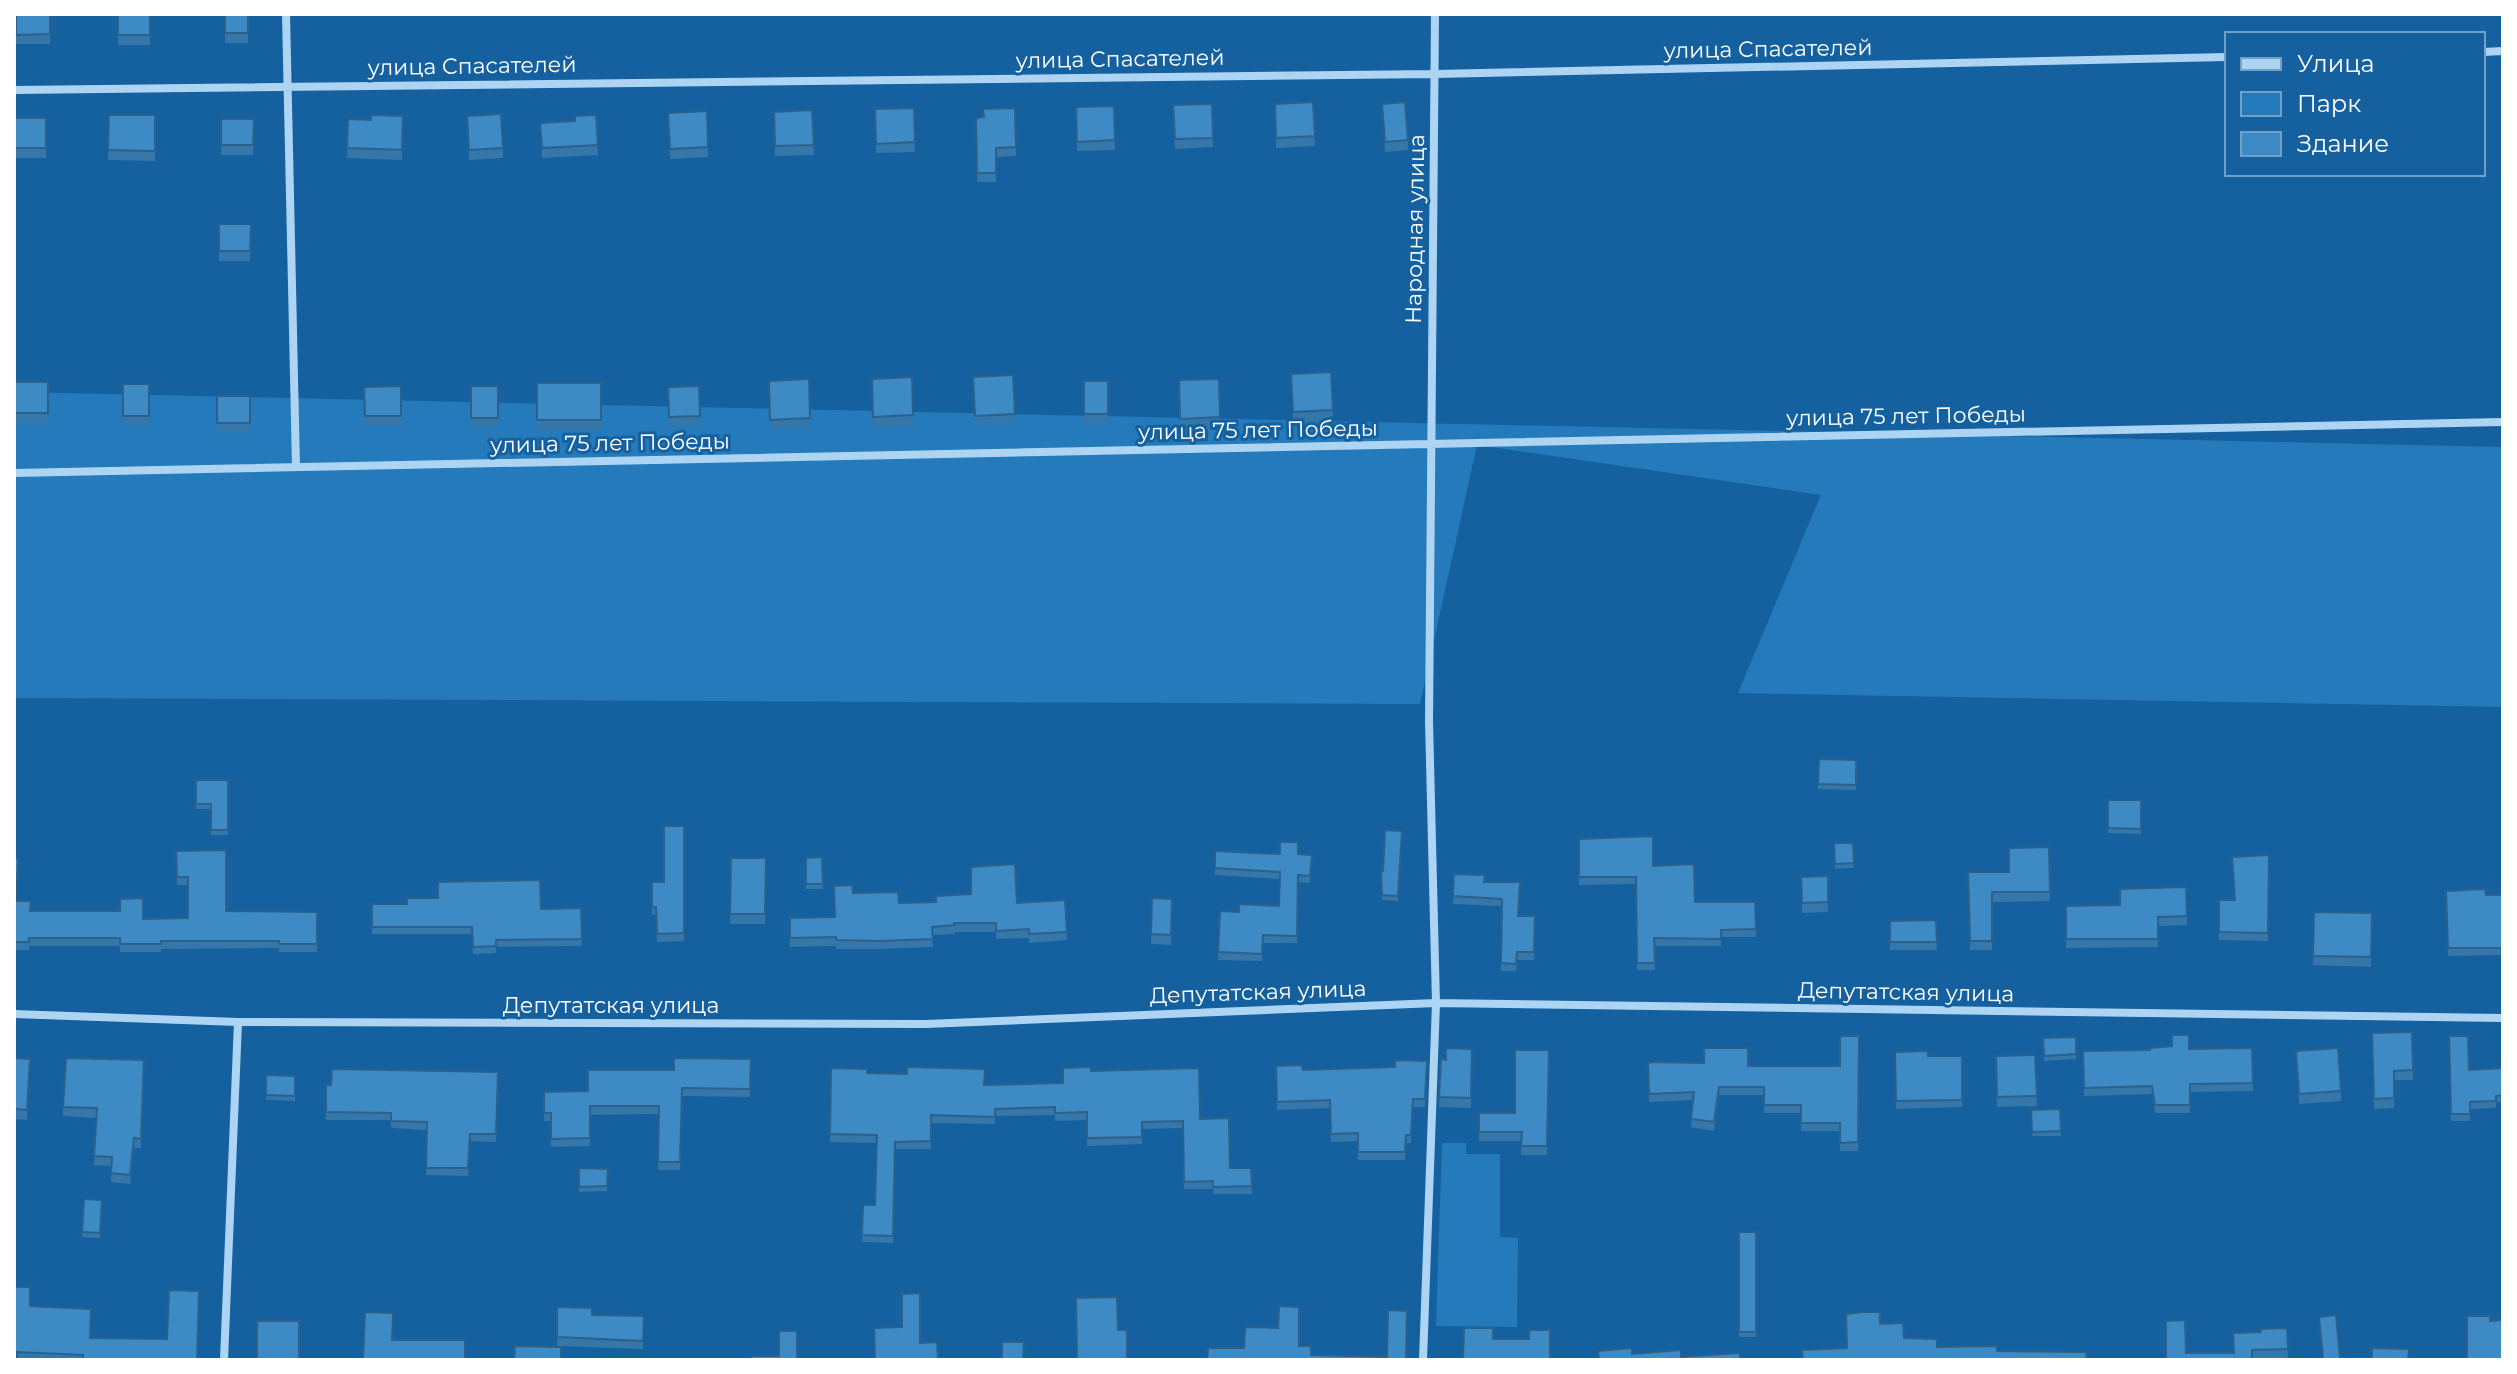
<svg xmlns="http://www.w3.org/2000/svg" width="2517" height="1374" viewBox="0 0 2517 1374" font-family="Montserrat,sans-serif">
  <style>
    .green { fill: #247abb }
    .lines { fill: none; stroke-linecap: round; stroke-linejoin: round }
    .minor { stroke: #add5f3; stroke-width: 8 }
    .wall { fill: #3577a9 }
    .building { fill: #3e8ac5; stroke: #2b618a; stroke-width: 2 }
    .labels { text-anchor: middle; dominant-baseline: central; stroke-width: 6; stroke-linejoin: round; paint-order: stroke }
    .street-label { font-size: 22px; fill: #fff; stroke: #15619f }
  </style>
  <rect width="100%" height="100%" fill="#15619f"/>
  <path class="green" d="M14 392 2503 447V707L1738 693 1821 495 1477 445 1420 704 14 698Z
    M1442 1143H1466V1154H1500V1237L1518 1238 1517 1327 1436 1326Z"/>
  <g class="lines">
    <path class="minor" d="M286 14 296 467
      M2483 52 2503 51
      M14 90 1435 74 2227 57
      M14 473 2503 422
      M14 1014 238 1022 926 1024 1436 1003 2503 1018
      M224 1360 238 1022
      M1423 1360 1436 1003 1429 721 1435 14"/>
  </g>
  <path class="wall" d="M16 14H50V44H16Z
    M118 14H150V45H118Z
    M225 14H248V43H225Z
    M1313 102 1315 146 1276 148 1275 104Z
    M1212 104 1213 147 1175 149 1173 105Z
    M1382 104 1408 140V150L1385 152Z
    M1114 106 1115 150 1077 151 1076 107Z
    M914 108 915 152 876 153 875 109Z
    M1015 108 1016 156 996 157V182H977L976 118 984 117Z
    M812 110 814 155 775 156 774 112Z
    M707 111 708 157 670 159 668 113Z
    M109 115H155V161L108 160Z
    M596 115 598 155 542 158 540 123 575 121Z
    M403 116 402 160 347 158 348 119 371 120Z
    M467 116 503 148V158L469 160Z
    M14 118H46V158H14Z
    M221 119H254L253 155H221Z
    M219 224H251L250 261H219Z
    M1331 372 1333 420 1293 422 1291 374Z
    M1013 375 1015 424 975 425 973 377Z
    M912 377 913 425 873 427 872 379Z
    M809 379 810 428 770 429 769 381Z
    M1219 379 1220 427 1180 429 1179 380Z
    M1084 381H1108V424H1084Z
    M14 382H48V423H14Z
    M537 383H601V430H537Z
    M123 384H149V426L123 425Z
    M401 386V426H365L364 387Z
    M471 386H498V428H471Z
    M699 386 700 426 669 427 668 387Z
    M217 396H250V432L217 433Z
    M1819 759 1856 760V790L1818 789Z
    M196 780H228V835H211V809H196Z
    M2108 800H2141V834L2108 833Z
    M684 826V941L657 942 656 915H652V882H664Z
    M1402 831 1398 901 1382 900 1381 871H1383Z
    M1579 839 1653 866 1695 902H1755L1756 937H1721V946H1654L1655 970H1637L1636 884 1579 885Z
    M1834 843H1853L1854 868 1835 869Z
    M2049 847 2050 901 1992 902V950H1970L1968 872H2009Z
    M176 851 226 911 317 912V952H279V948L161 949V952H120V946H29V950H14V859L16 901 31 911 143 919 188 918V885H177Z
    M1215 851 1312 855 1310 883 1298 882 1297 943H1263L1262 961 1218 960 1220 911 1239 912 1279 906 1280 879 1215 875Z
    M2269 855 2268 941 2219 940V900H2234Z
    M822 857 823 889H806V858Z
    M731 858H766L765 924H730Z
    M1454 874 1484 882 1518 916H1535L1534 960H1517L1516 971H1501V906L1453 904Z
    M1828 876V912L1802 913 1801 877Z
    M2446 891 2486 895H2503V955L2448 956Z
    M853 893 899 903H1017L1065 900 1067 940 1029 943V938L996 939V932H955V934L932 935 933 947 878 949H836V946L790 947V918L835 917Z
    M1152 898 1172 899 1171 945 1151 944Z
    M372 904 541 909 581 908 582 946 496 947V953L473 954 472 934H372Z
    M2066 906 2187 916V925L2158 926V947L2066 948Z
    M2314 912 2372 913 2371 967 2313 965Z
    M1936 920 1937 950H1890V921Z
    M2412 1032 2413 1080H2394V1108L2374 1109 2372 1033Z
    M1859 1036 1858 1151H1840V1131H1801V1113H1764V1095H1719L1714 1131 1691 1127 1693 1100 1649 1102 1648 1062 1748 1066H1840Z
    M2449 1036 2469 1070 2503 1068V1102H2496V1108L2470 1109V1121H2451Z
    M2076 1037V1059L2044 1061 2043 1038Z
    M2252 1048 2253 1091 2190 1092V1113H2155L2152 1094 2084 1096 2083 1051Z
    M1472 1049 1471 1108 1439 1107 1441 1059 1446 1060Z
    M1549 1050 1547 1155H1521V1141H1479V1113H1515Z
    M2296 1051 2341 1091V1101L2299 1104Z
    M1895 1052 1928 1056H1962V1107L1896 1109Z
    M2035 1055 2037 1106 1997 1107 1996 1056Z
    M14 1058 30 1059 27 1120 14 1119Z
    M751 1059 750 1097 682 1096 680 1170H658V1114L590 1115V1146L551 1147V1121H544V1092L588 1091 674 1070Z
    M144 1060 141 1148H134L130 1184 111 1182V1166L94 1165 97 1118 63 1116V1107Z
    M1427 1061 1425 1107H1413L1411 1143H1406L1405 1160H1358V1141L1331 1142 1330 1108 1277 1110 1276 1066 1303 1070 1395 1067Z
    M831 1068 867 1073 985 1085 1063 1083 1091 1071 1200 1119 1230 1168H1251L1252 1194H1213V1189H1184L1183 1128 1142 1129V1144L1087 1146V1120L1055 1121V1115L995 1116V1124L931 1123V1149H895L893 1243 862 1242 863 1205H875L877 1143 830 1142Z
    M498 1072 496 1142 470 1141 468 1176 426 1175 427 1130 391 1128V1120H326V1085Z
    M266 1075 295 1076V1101L266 1100Z
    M2060 1109 2061 1136H2032L2031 1110Z
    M579 1168 608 1169 607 1191 579 1192Z
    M84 1199 102 1200 100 1238 82 1237Z
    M1739 1232H1756V1337H1739Z
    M30 1306 90 1338 197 1360H14Z
    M557 1307 592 1315 644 1316 643 1349 557 1346Z
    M2287 1328 2288 1358 2166 1360 2186 1353H2233L2261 1332Z"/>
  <path class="building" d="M16 14H50V34L16 35Z
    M118 14H150V35H118Z
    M225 14H248V33H225Z
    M1313 102 1315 136 1276 138 1275 104Z
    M1405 102 1408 140 1385 142 1382 104Z
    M1212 104 1213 138 1175 139 1173 105Z
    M1114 106 1115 140 1077 142 1076 107Z
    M914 108 915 142 876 144 875 109Z
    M1015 108 1016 147 996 148V173H977L976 118 984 117 983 109Z
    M812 110 814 145 775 146 774 112Z
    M707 111 708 147 670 149 668 113Z
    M501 114 503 148 469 150 467 116Z
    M109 115H155V151L108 150Z
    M371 115 403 116 402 150 347 148 348 119 371 120Z
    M596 115 598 145 542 148 540 123 575 121V116Z
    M14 118H46V148H14Z
    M221 119H254L253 145H221Z
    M219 224H251L250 251H219Z
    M1331 372 1333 410 1293 412 1291 374Z
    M1013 375 1015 414 975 416 973 377Z
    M912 377 913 415 873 417 872 379Z
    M809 379 810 418 770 420 769 381Z
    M1219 379 1220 417 1180 419 1179 380Z
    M1084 381H1108V414H1084Z
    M14 382H48V413H14Z
    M537 383H601V420H537Z
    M123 384H149V416H123Z
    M401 386V416H365L364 387Z
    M471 386H498V418H471Z
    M699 386 700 416 669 417 668 387Z
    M217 396H250V423H217Z
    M1819 759 1856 760V785L1818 784Z
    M196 780H228V830H211V804H196Z
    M2108 800H2141V829L2108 828Z
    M664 826H684V933L657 934 656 907H652V882H664Z
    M1385 830 1402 831 1398 896 1382 895 1381 871H1383Z
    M1653 836V866L1694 864 1695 902H1755L1756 929 1721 930V939L1654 938 1655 963H1637L1636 877H1579V839Z
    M1280 842H1298V854L1312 855 1310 876 1298 875 1297 936 1263 935 1262 954 1218 952 1220 911 1239 912V904L1279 906 1280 872 1215 868V851L1280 854Z
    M1834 843H1853L1854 863 1835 864Z
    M2049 847 2050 892H1992V941H1970L1968 872H2009V848Z
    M226 850V911L317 912V944H279V941H161V944H120V938H29V942H14V859H18L16 901H31L30 911H120V899L143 898V919L188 918V877H177L176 851Z
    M2269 855 2268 933 2219 932V900H2235L2232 857Z
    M822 857 823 884H806V858Z
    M731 858H766L765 914H730Z
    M1015 864 1017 903 1065 900 1067 932 1029 934V929L996 931V923H954L955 925 932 927 933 939 878 941 836 940V937L790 938V918L835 917 834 886 852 885 853 893 898 892 899 903 936 902V896L971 894V867Z
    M1454 874 1485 875 1484 882H1520L1518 916H1535L1534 952H1517L1516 964 1501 963 1502 899 1453 896Z
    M1828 876V902L1802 903 1801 877Z
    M540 880 541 909 581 908 582 939 496 940V946L473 947 472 927H372V904H407V898H438V882Z
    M2186 887 2187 916 2158 917V939H2066V906L2120 905V889Z
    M2485 889 2486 895H2503V948H2448L2446 891Z
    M1152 898 1172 899 1171 935 1151 934Z
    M2314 912 2372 913 2371 957 2313 956Z
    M1936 920 1937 942H1890V921Z
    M2412 1032 2413 1070 2394 1071V1098L2374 1099 2372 1033Z
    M2172 1035H2189V1049L2252 1048 2253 1083 2190 1084V1105H2155L2152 1086 2084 1088 2083 1051 2150 1050V1048L2172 1046Z
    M1840 1036H1859L1858 1142 1840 1143V1123H1801V1105H1764V1087H1719L1714 1122 1691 1119 1694 1092 1649 1094 1648 1062 1704 1063V1048H1748V1066H1840Z
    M2449 1036H2468L2469 1070 2503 1068V1095L2496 1096V1101L2470 1102V1114H2451Z
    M2076 1037V1054L2044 1056 2043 1038Z
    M1446 1048 1472 1049 1471 1098 1439 1097 1441 1059 1446 1060Z
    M2338 1048 2341 1091 2299 1094 2296 1051Z
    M1515 1050H1549L1547 1146H1521L1522 1132H1479V1113H1515Z
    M1928 1051V1056H1962V1100L1896 1101 1895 1052Z
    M2035 1055 2037 1096 1997 1097 1996 1056Z
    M14 1058 30 1059 27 1110 14 1109Z
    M66 1058 144 1060 141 1139 134 1138 130 1175 111 1173 112 1157 94 1156 97 1108 63 1107Z
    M674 1058 751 1059 750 1089 682 1088 680 1162H658L659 1106H590V1138L551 1139V1113H544V1092L588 1091V1070H674Z
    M1395 1060 1427 1061 1425 1099H1413L1411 1135H1406L1405 1152H1358V1133L1331 1134 1330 1100 1277 1102 1276 1066 1302 1065 1303 1070 1395 1067Z
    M907 1067 985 1069 984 1085 1063 1083V1068L1091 1067V1071L1199 1068 1200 1119 1229 1118 1230 1168H1251L1252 1186 1213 1187V1181L1184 1182 1183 1121 1142 1122V1137L1087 1138V1112L1055 1113V1107L995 1109V1117L931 1115V1141L895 1142 893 1236 862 1235 863 1205H875L877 1135 830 1134 831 1068 867 1069V1073L907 1074Z
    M332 1069 498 1072 496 1134H470L468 1168H426L427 1122 391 1121V1113L326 1112V1085H331Z
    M266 1075 295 1076V1096L266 1095Z
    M2060 1109 2061 1131 2032 1132 2031 1110Z
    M579 1168 608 1169 607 1186 579 1187Z
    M84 1199 102 1200 100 1233 82 1232Z
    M1739 1232H1756V1332H1739Z
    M14 1287H30V1306L91 1309 90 1338 167 1339 169 1290 199 1291 197 1360H83V1355L17 1352V1360H14Z
    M920 1293V1343L937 1342 938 1360H875L874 1328 902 1327V1294Z
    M1117 1297 1118 1330H1127V1360H1077L1076 1298Z
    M1279 1306 1299 1307V1346H1311V1355L1387 1357 1388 1310 1407 1311 1406 1360H1207L1208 1348H1244L1245 1327 1278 1328Z
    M557 1307 592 1308V1315L644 1316 643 1341 557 1337Z
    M365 1312 393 1313 392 1340H465V1360H363Z
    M1863 1312H1880V1324L1903 1323 1904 1338 1937 1339V1347L1997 1346V1351L2086 1352 2087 1360H1803L1802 1350 1847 1348 1846 1314Z
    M2336 1315 2340 1358H2372V1348L2409 1349 2408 1360H2319V1358H2323L2319 1317Z
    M2467 1316H2490V1321L2503 1320V1360H2467Z
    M2185 1320 2186 1353H2234L2233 1333 2261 1332V1329L2287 1328 2288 1349 2252 1350V1360H2166V1321Z
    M257 1321H299V1360H257Z
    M1464 1328H1493V1339H1529V1330H1550V1360H1463Z
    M779 1331H797V1360H751V1356H779Z
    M1002 1342H1024L1023 1360H1002Z
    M515 1346 561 1347V1360H514Z
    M1632 1348V1354L1681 1350V1357L1740 1353V1360H1599L1598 1351Z"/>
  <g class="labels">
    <g class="street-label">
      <text transform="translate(1768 49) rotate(-1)">улица Спасателей</text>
      <text transform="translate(1120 59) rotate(-1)">улица Спасателей</text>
      <text transform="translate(472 66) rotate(-1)">улица Спасателей</text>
      <text transform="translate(1415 229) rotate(-89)">Народная улица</text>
      <text transform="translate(1906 416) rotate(-1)">улица 75 лет Победы</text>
      <text transform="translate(1258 430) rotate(-1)">улица 75 лет Победы</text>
      <text transform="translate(610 443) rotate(-1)">улица 75 лет Победы</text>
      <text transform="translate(1258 992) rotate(-2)">Депутатская улица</text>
      <text transform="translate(1906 992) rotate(1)">Депутатская улица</text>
      <text x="611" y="1005">Депутатская улица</text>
    </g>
  </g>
  <rect width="2517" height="1374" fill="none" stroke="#ffffff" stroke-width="32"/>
  <rect x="2225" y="32" width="260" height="144" fill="#15619f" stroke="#73a0c5" stroke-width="2"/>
  <rect x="2241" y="58" width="40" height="12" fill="#add5f3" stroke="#73a0c5" stroke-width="2"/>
  <text x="2297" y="72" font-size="24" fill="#ffffff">Улица</text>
  <rect x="2241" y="92" width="40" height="24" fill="#247abb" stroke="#73a0c5" stroke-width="2"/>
  <text x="2297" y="112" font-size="24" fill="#ffffff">Парк</text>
  <rect x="2241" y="132" width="40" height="24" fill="#3e8ac5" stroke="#73a0c5" stroke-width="2"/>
  <text x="2297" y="152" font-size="24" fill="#ffffff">Здание</text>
</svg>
